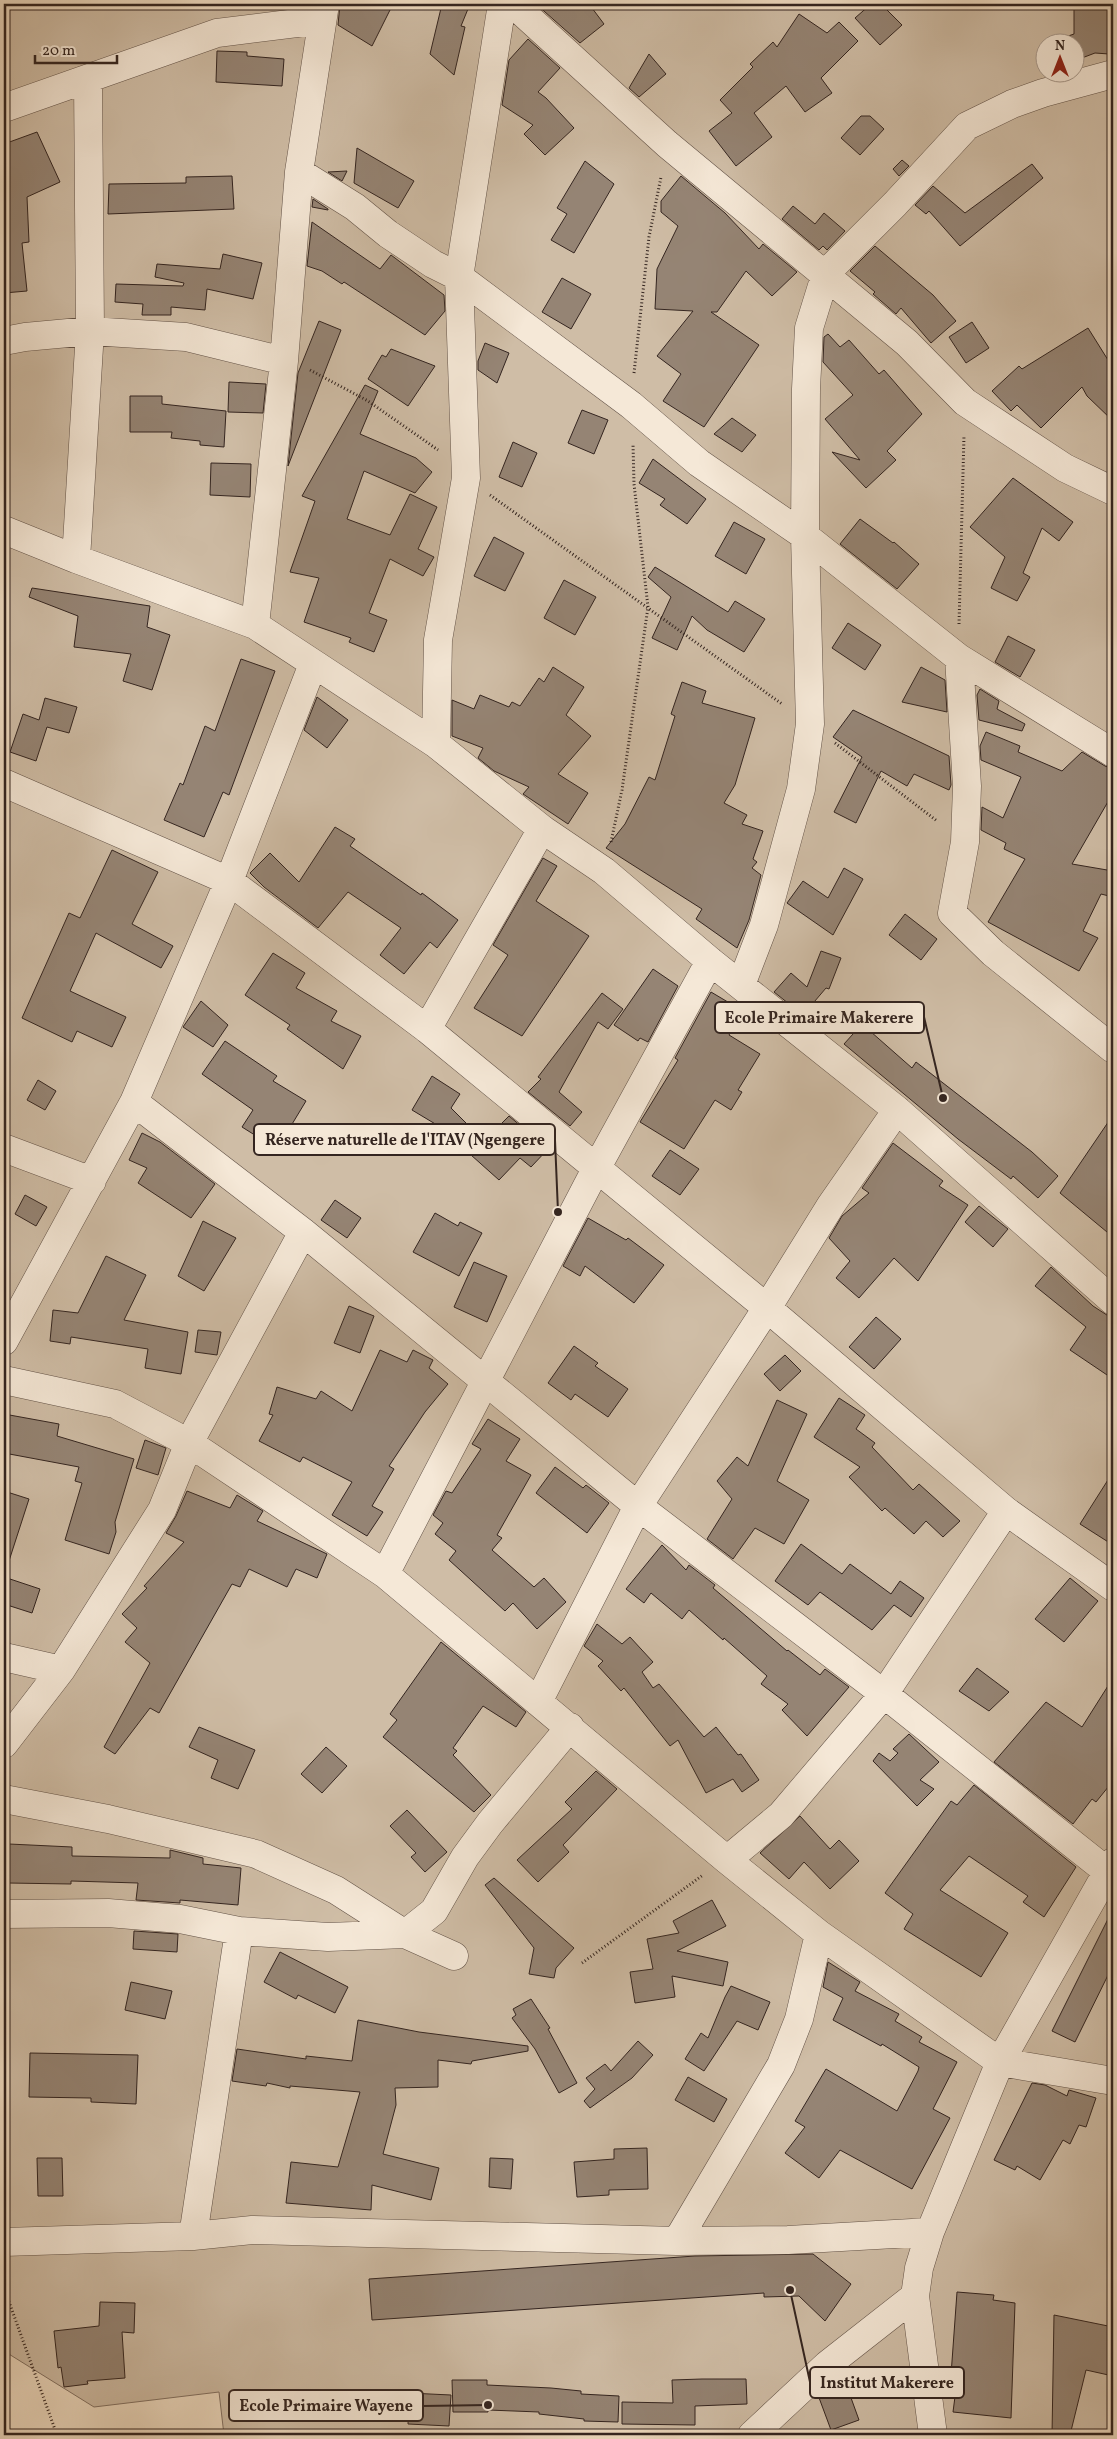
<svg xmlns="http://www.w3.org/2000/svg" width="1117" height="2439" viewBox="0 0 1117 2439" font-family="Vollkorn,serif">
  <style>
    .green { fill: #cfbda6; stroke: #827163; fill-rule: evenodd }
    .building { fill: #958474; stroke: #342520 }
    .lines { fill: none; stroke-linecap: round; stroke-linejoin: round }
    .minor-casing { stroke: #635348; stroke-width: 29 }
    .path { stroke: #342520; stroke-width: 3; stroke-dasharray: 1 2.5; stroke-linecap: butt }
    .minor { stroke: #f5e8d7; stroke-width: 28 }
    .leader { fill: none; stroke: #342520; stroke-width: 2 }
    .callout-dot { fill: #342520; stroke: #f5e8d7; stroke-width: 2 }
    .callout { fill: #f5e8d7; stroke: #342520; stroke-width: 2 }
    .callout-label { font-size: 16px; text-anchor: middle; font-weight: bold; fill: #342520 }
  </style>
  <rect width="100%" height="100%" fill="#efdcc2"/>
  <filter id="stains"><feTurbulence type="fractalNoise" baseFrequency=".004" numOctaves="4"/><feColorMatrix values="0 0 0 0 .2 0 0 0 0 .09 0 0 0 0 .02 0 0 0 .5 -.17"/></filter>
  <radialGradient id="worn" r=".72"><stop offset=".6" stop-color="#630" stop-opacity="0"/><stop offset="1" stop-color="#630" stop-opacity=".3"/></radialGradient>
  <path class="green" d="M4 4H1113V2435H224L219 2392 94 2407 4 2351ZM1044 42H1074V72H1044Z"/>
  <path class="building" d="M340 4H393L372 46 338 25Z
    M442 4H470L461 26 465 27 454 75 430 54Z
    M536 4H589L604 24 580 43Z
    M871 4H881L902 25 880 45 855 18Z
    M1074 5 1113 7 1112 30H1109V54L1095 53 1074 61V42H1051L1074 34Z
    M799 14 827 33 839 22 858 41 821 78 832 93 805 112 786 86 754 113 772 137 736 166 709 131 732 113 720 100 753 67 750 64 773 42 777 47Z
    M528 39 560 68 538 92 546 98 574 128 545 155 524 134 533 125 502 105 509 60Z
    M217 51 247 52V56L284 59 282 86 216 82Z
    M649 54 666 74 639 97 629 88Z
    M861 116H870L884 129 860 155 841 138Z
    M37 132 60 182 27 197 29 242 22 243 27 291 4 293V144Z
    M357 148 414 181 398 208 354 183Z
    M902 160 909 166 899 176 893 169Z
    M585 161 614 184 574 253 551 240 567 214 557 208Z
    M1032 164 1043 178 960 246 929 211 926 214 915 205 933 186 965 213Z
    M347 171 342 181 328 172Z
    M232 176 234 209 108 214 109 184 186 183V177Z
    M681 176 725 213 759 249 763 244 797 272 772 296 746 271 717 312H711L759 345 704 427 663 401 681 374 657 356 693 311 655 309 657 269 678 226 661 212V201Z
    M313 199 328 209V210L312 207Z
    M793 206 815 224 824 213 845 231 827 250 823 246 819 250 782 219Z
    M312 222 380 269 391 255 444 295 445 311 425 335 344 282 342 284 322 271 307 266Z
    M875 246 933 295 956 321 931 343 901 308 896 314 873 294 875 292 850 271Z
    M223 254 262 263 253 299 207 289 205 310 171 307V315H142L143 304 115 302 116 284 183 286 184 283 155 277 157 264 220 269Z
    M562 278 591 294 571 329 542 312Z
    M319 321 341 330 288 466 298 373Z
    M972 322 989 348 966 363 949 337Z
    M1088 328 1113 368V421L1087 396 1082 387 1041 428 1017 405 1011 411 992 391 1019 366 1022 369Z
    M828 334 840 347 849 340 879 374 884 370 922 414 887 451 896 460 866 488 832 452 860 460 825 419 853 395 823 362 824 337Z
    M485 343 509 353 497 383 478 370V361Z
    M391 349 435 366 408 406 368 379 382 355 386 357Z
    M229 382 266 384 263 413 228 412Z
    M365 385 378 391 360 434 416 458 432 472 415 493 364 471 347 519 390 535 410 494 437 507 418 549 434 557 423 576 390 559 369 613 387 620 374 652 349 642 351 638 304 622 319 578 290 572 315 501 302 496Z
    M130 396H162V404L226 411 224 447 200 445V441L171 438 172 432H130Z
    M582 410 608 420 594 454 568 443Z
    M732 418 756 435 742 452 714 434Z
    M513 442 537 453 522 487 499 477Z
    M653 459 706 499 687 524 660 505 665 499 639 483Z
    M211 463 251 464 250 497 210 495Z
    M1013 478 1073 522 1059 541 1042 528 1023 573 1030 577 1017 601 991 588 1005 557 970 527Z
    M860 519 893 543 894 542 919 564 897 589 840 544Z
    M734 522 765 539 746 574 715 556Z
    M494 537 524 553 505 591 474 576Z
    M655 567 728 612 735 601 765 619 744 652 707 630 692 616 677 650 652 638 671 597 648 577Z
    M564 580 596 597 575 635 544 618Z
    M32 588 150 606 147 627 170 635 152 690 123 681 131 654 74 647 78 616 29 597Z
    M848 623 881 645 865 670 832 648Z
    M1008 636 1035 650 1020 677 995 662Z
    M241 659 275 671 229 795 223 792 204 837 164 820 180 783 183 785 205 726 215 731Z
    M553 667 584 687 566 715 591 736 558 774 588 793 568 824 523 794 529 787 494 771 478 758 483 748 452 736V700L474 709 480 695 509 707 512 702 520 706 539 678 544 682Z
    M921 667 945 680 947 712 902 702Z
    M682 682 706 691 702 703 755 718 735 785 724 803 747 815 742 824 763 831 753 859 757 862 752 868 761 875 749 920 737 948 696 919 702 909 606 848 625 824 649 777 655 780 675 716 671 714Z
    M980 689 999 701 997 709 1025 724 1022 731 979 720 977 695Z
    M317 697 348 720 327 748 304 730Z
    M45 698 77 707 69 733 47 727 36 761 10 752 23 714 39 720Z
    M853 710 949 756 951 785 949 790 914 774 907 786 881 771 856 823 834 812 862 757 833 737Z
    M986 732 1020 746 1018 752 1062 771 1082 752 1105 766 1113 769V793L1072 864 1113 871V897L1101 894 1083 931 1098 938 1079 971 988 922 1025 859 1004 849 1006 843 981 830 982 807 1003 818 1021 777 981 760 980 746Z
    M335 827 355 839 350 846 421 895 422 893 458 920 437 948 430 942 404 974 380 955 401 928 348 892 318 928 264 887 250 873 270 853 299 882Z
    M112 850 158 872 132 924 173 946 161 968 96 933 70 991 126 1017 112 1047 77 1031 72 1042 22 1018 69 913 80 918Z
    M543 858 557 866 536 901 589 936 522 1036 474 1008 508 955 493 945Z
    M844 868 863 879 833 935 787 903 803 881 828 898Z
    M905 914 937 939 921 960 889 935Z
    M821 951 841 958 829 989 826 988 803 1015 774 992 791 973 807 987Z
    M273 953 305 973 296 988 337 1011 331 1021 361 1036 343 1069 287 1029 290 1025 245 995Z
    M653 969 678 986 648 1042 640 1038 638 1041 614 1025Z
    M711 992 743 1011 729 1035 760 1054 738 1090 742 1092 731 1110 715 1100 684 1149 640 1122 678 1060 675 1058Z
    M602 993 623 1009 608 1029 598 1022 559 1092 582 1112 570 1126 528 1092 541 1079 538 1077Z
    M201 1001 228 1025 213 1047 183 1027Z
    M862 1024 912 1068 916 1062 1032 1152 1058 1176 1038 1198 1013 1176 1011 1179 958 1139 844 1044Z
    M225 1041 277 1076 273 1081 306 1101 277 1149 242 1127 253 1110 202 1074Z
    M432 1076 460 1094 451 1108 484 1141 509 1116 548 1149 531 1167 520 1158 499 1180 471 1155 477 1149 412 1110Z
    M38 1080 56 1091 45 1110 27 1100Z
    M1113 1115V1237L1060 1193Z
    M142 1133 160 1142 215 1184 191 1218 138 1183 147 1168 129 1160Z
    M893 1143 943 1181 939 1186 968 1205 918 1281 894 1258 859 1298 836 1278 850 1261 829 1238 842 1216 869 1193 862 1188Z
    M670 1150 699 1169 680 1195 652 1176Z
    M25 1195 47 1207 36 1226 15 1214Z
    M335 1200 361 1218 347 1238 321 1220Z
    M979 1206 1008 1229 993 1247 965 1222Z
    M435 1213 458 1226 460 1222 482 1233 459 1276 413 1252Z
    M588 1218 626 1240 628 1238 664 1265 634 1303 585 1266 580 1276 563 1266Z
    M203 1221 236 1238 204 1291 178 1276Z
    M106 1256 146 1275 124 1320 188 1332 181 1374 145 1368 148 1349 71 1337 70 1344 50 1341 53 1310 78 1313Z
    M474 1262 507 1276 487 1322 454 1307Z
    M1051 1267 1093 1306 1113 1319V1379L1070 1350 1086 1327 1035 1286Z
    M349 1306 374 1316 360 1353 334 1343Z
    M876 1317 901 1339 874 1369 849 1347Z
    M198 1330 221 1332 217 1355 195 1352Z
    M574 1346 598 1363 595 1366 628 1389 608 1417 575 1394 571 1400 548 1383Z
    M380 1350 407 1362 413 1350 433 1360 429 1368 448 1384 425 1412 389 1466 394 1469 372 1506 383 1512 367 1536 332 1515 352 1482 303 1457 300 1462 259 1441 273 1415 269 1414 277 1387 316 1399 321 1391 352 1411Z
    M785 1355 801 1371 780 1391 764 1374Z
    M839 1398 865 1415 856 1429 875 1443 872 1447 913 1490 919 1484 960 1521 943 1537 926 1521 914 1534 885 1508 882 1511 849 1477 860 1467 814 1437Z
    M777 1400 807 1414 777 1481 809 1500 784 1544 755 1528 733 1559 707 1539 732 1499 717 1481 737 1457 748 1466Z
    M4 1414 59 1424 57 1436 134 1459 115 1522 116 1532 109 1554 65 1540 82 1483 75 1481 79 1467 4 1453Z
    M488 1419 520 1439 506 1461 531 1475 497 1535 502 1538 492 1550 534 1587 544 1578 566 1602 537 1629 513 1603 505 1611 449 1560 456 1551 435 1534 443 1523 433 1515 446 1491 452 1493 481 1449 472 1444Z
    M145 1440 166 1448 158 1475 136 1468Z
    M555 1467 583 1488 586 1485 609 1503 587 1533 536 1493Z
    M1113 1472V1545L1080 1524Z
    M4 1491 29 1499 8 1564 4 1563Z
    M187 1491 230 1508 237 1495 263 1511 257 1521 327 1554 317 1578 296 1569 287 1587 249 1569 240 1587 232 1584 159 1713 150 1708 115 1754 104 1747 150 1663 125 1642 137 1628 122 1614 147 1588 144 1586 184 1542 166 1533 176 1516Z
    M801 1544 842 1574 850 1564 891 1594 900 1581 924 1598 911 1617 894 1605 872 1630 820 1592 808 1605 775 1581Z
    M662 1545 686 1570 689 1565 715 1585 713 1588 787 1651 788 1650 820 1675 825 1669 849 1687 807 1736 782 1710 788 1704 761 1684 767 1676 724 1638 723 1640 689 1610 682 1619 651 1593 644 1603 626 1589Z
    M4 1577 40 1589 32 1613 4 1604Z
    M1070 1578 1098 1601 1064 1642 1035 1619Z
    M597 1624 622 1644 630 1637 653 1662 642 1672 653 1688 659 1684 704 1737 716 1727 738 1755 741 1754 759 1780 742 1792 733 1779 706 1793 678 1740 670 1746 624 1688 621 1691 598 1666 603 1661 584 1646Z
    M441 1642 526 1712 516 1727 483 1706 453 1748 457 1751 453 1755 491 1795 474 1812 383 1737 397 1720 390 1714Z
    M977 1668 1009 1692 989 1711 959 1691Z
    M1113 1678V1781L1096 1802 1092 1799 1073 1824 994 1762 1046 1702 1082 1727Z
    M199 1727 255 1750 238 1789 211 1778 218 1760 189 1747Z
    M909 1734 939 1762 920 1780 934 1789 917 1806 873 1761 879 1753 890 1761 898 1753 893 1749Z
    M326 1747 347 1766 322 1793 301 1774Z
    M596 1771 617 1789 563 1845 569 1852 538 1882 517 1860 572 1809 565 1802Z
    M974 1785 1076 1867 1044 1917 1023 1902 1028 1896 969 1856 940 1890 1008 1933 981 1977 904 1929 913 1914 885 1893 951 1801 957 1805Z
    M407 1810 447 1852 425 1872 411 1857 416 1853 390 1826Z
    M800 1816 830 1849 839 1840 859 1861 830 1889 804 1862 789 1879 760 1853Z
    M9 1844 72 1847V1856L170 1858V1850L203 1858V1864L241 1868 238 1905 180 1900V1903L136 1900 138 1883 71 1881V1884L8 1883Z
    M494 1878 574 1948 556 1968 554 1978 529 1974 534 1948 485 1885Z
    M712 1900 726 1926 677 1951 728 1962 723 1986 672 1976 675 1997 635 2003 630 1972 653 1969 647 1939 679 1933 673 1921Z
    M1113 1909V1965L1075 2042 1052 2031Z
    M134 1931 178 1934 177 1952 133 1949Z
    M280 1952 348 1987 335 2013 298 1995 296 1999 264 1982Z
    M828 1962 860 1982 855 1991 899 2014 895 2021 922 2037 919 2042 957 2062 933 2109 950 2118 912 2189 840 2150 819 2178 785 2153 805 2127 795 2121 826 2069 897 2111 918 2071 919 2067 882 2044 881 2046 833 2020 843 1998 823 1987Z
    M131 1982 172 1991 165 2019 125 2010Z
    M731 1986 770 2002 758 2030 737 2021 704 2071 685 2059 701 2033 708 2038 725 1997Z
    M531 1999 550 2028 548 2029 577 2083 559 2093 535 2049 512 2018 516 2015 513 2009Z
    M358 2020 419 2032 528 2046V2051L472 2061 471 2064 438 2060V2087L395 2088 396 2105 383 2154 439 2168 431 2200 372 2185 371 2210 286 2203 291 2162 338 2167 360 2092 290 2086V2088L267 2083 266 2086 232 2081 237 2049 306 2059V2056L352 2061Z
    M638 2041 653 2055 632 2078 590 2108 584 2101 595 2089 586 2078 605 2064 611 2071Z
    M30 2053 138 2055 136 2104 91 2102V2098L29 2097Z
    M688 2077 727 2099 714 2122 675 2100Z
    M1032 2083 1045 2085 1067 2096 1069 2090 1096 2098 1086 2127 1079 2125 1070 2144 1063 2140 1040 2180 1017 2166 1015 2170 994 2160Z
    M647 2148 648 2189 609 2190V2195L577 2197 574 2162 614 2159V2149Z
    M37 2158H62L63 2196H38Z
    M490 2158 513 2159 511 2189 489 2187Z
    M813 2254 851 2284 825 2321 799 2296 764 2297V2293L372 2320 369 2279 695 2256Z
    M957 2292 994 2295 993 2300 1015 2303 1011 2418 953 2412 956 2389H950Z
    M100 2302 135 2303 134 2333 122 2332 125 2378 87 2381 88 2384 64 2387 61 2367 58 2368 54 2331 99 2326Z
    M1054 2315 1113 2327V2376L1086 2370 1070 2435H1052Z
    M702 2379H746L747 2404 695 2406V2425L622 2424V2402L673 2403 672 2380Z
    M452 2380H487V2385L551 2388 581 2391V2394L619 2396 618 2422 584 2421V2419L539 2414V2412L488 2410V2412H453Z
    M846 2384 859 2420 831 2430 818 2395Z
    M409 2393 451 2395 449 2426 408 2424Z"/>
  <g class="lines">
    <g class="minor-casing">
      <path id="minor" d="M513 4 667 144 907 343 965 402 1065 468 1113 491
        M4 108 217 33 321 20
        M299 172 355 207 388 234 433 264 459 277 631 405 699 463 805 536 959 658 1113 753
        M4 341 25 337 90 331 186 337 284 361
        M4 530 76 559 255 625 436 744 542 829 604 871 710 961 897 1110 1113 1301
        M76 559 90 331 88 79
        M255 625 284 361 299 172 325 4
        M959 658 967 786 965 842 952 913 993 953 1113 1049
        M436 744 438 640 466 478 459 277 502 4
        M4 783 229 881 427 1029 767 1308 1006 1511 1113 1587
        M741 985 764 925 801 789 810 724 805 536 806 389 809 328 826 273 895 204 967 126 1012 104 1043 93 1113 74
        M427 1029 542 829
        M134 1102 303 1232 638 1506 884 1694 1108 1872
        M4 1148 92 1181
        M4 1341 134 1102 229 881 313 664
        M4 1380 115 1404 189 1443 385 1574 727 1860 819 1934 1000 2062 1113 2081
        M385 1574 596 1169 710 961
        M4 1657 61 1670
        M538 1702 638 1506 767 1308 831 1205 897 1110
        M4 1744 61 1670 162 1510 189 1443 303 1232
        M4 1799 108 1819 256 1854 336 1890 405 1934 454 1956
        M727 1860 781 1815 884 1694 1006 1511
        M4 1914 108 1913 180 1919 239 1931 328 1937 405 1934 434 1911 465 1857 490 1823 570 1727
        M193 2236 239 1931
        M677 2241 781 2065 799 2019 819 1934
        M4 2242 193 2236 252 2230 677 2241 788 2240 930 2232
        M752 2435 827 2365 915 2296
        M933 2435 915 2296 919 2268 930 2232 1000 2062 1113 1862"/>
    </g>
    <path class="path" d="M310 370 368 401 438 450
      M634 373 649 237 661 177
      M490 495 782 704
      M959 624 964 435
      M835 743 937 821
      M611 842 622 790 648 607 634 484 633 444
      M582 1963 703 1875
      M4 2288 57 2435"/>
    <use href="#minor" class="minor"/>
  </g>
  <path class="leader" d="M943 1098L924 1017M558 1212L555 1140M790 2290L810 2382M488 2405L423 2406"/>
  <g class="callout-dot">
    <circle cx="943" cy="1098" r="5"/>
    <circle cx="558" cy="1212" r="5"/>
    <circle cx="790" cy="2290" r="5"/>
    <circle cx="488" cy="2405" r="5"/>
  </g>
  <g class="callout">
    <rect x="715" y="1002" width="209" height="31" rx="5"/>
    <rect x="254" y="1124" width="301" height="31" rx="5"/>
    <rect x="810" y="2367" width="154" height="31" rx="5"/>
    <rect x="229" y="2390" width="194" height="31" rx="5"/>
  </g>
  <g class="callout-label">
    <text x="819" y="1023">Ecole Primaire Makerere</text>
    <text x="405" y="1145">Réserve naturelle de l'ITAV (Ngengere</text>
    <text x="887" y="2388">Institut Makerere</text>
    <text x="326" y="2411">Ecole Primaire Wayene</text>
  </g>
  <rect width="1117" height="2439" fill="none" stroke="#efdcc2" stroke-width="20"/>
  <rect x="5" y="5" width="1107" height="2429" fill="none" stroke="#342520" stroke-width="2.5"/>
  <rect x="10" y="10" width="1097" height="2419" fill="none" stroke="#342520"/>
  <g transform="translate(1060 58)"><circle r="24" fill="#f5e8d7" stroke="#a89a8e"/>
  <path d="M0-4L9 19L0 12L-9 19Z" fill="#8f2418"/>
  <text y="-8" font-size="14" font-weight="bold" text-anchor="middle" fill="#342520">N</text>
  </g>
  <path d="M35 55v8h82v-8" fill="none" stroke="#342520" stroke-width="2.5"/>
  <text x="42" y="55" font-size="15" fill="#342520" stroke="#f5e8d7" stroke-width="4" paint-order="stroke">20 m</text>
  <rect width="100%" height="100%" filter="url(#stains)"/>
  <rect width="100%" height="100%" fill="url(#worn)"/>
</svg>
